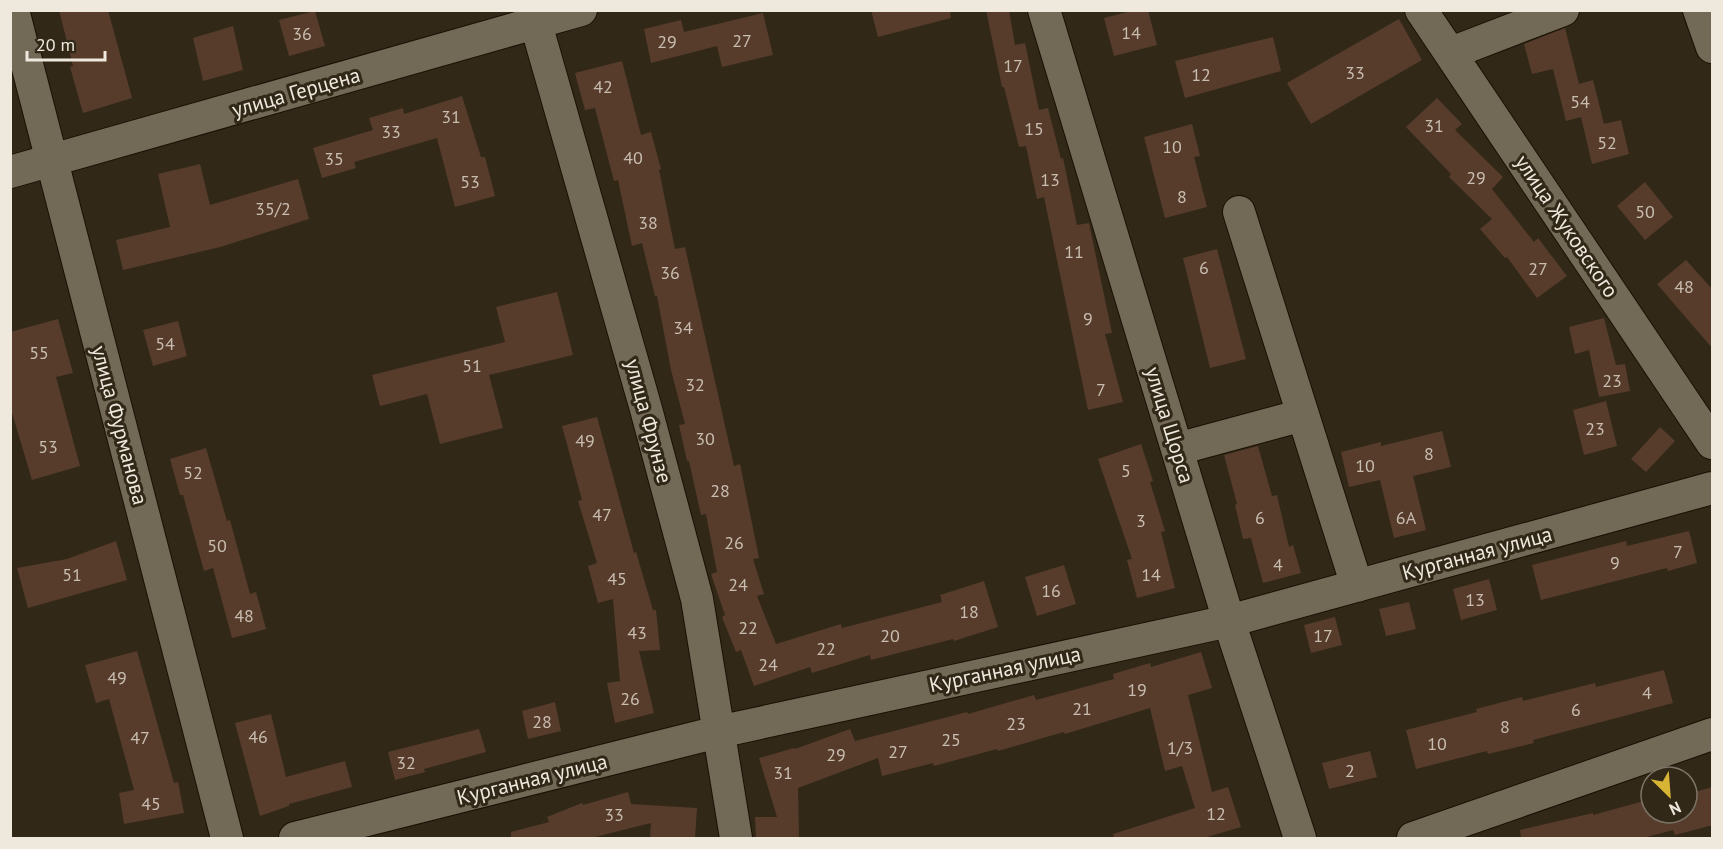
<svg xmlns="http://www.w3.org/2000/svg" width="1723" height="849" viewBox="0 0 1723 849" font-family="'PT Sans',sans-serif">
  <style>
    .building { fill: #573c2b }
    .lines { fill: none; stroke-linecap: round; stroke-linejoin: round }
    .minor-casing { stroke: #191103; stroke-width: 34 }
    .minor { stroke: #736957; stroke-width: 32 }
    .labels { text-anchor: middle; dominant-baseline: central; stroke-width: 6; stroke-linejoin: round; paint-order: stroke }
    .number-label { font-size: 18px; fill: #c8bdb0 }
    .street-label { font-size: 21px; fill: #eee8dd; stroke: #312818 }
  </style>
  <rect width="100%" height="100%" fill="#312818"/>
  <path class="building" d="M59 10H108L132 98 83 113 70 67 73 66Z
    M871 10H950L951 18 878 37Z
    M986 10H1009L1015 45 1025 43 1039 110 1048 108 1061 159 1063 158 1077 225 1089 223 1112 333 1105 334 1123 402 1088 410 1044 197 1037 199 1026 146 1019 147 1004 87H1002Z
    M1135 10H1148L1157 45 1114 56 1104 18Z
    M315 11 325 46 289 56 279 20Z
    M763 13 773 55 722 67 717 46 651 63 644 29 681 20 684 32Z
    M1399 19 1422 60 1311 124 1287 83Z
    M233 26 243 70 203 81 193 38Z
    M1565 28 1579 84 1593 80 1604 124 1621 120 1629 154 1592 164 1581 117 1566 121 1553 69 1532 74 1524 44Z
    M1273 37 1281 71 1185 98 1175 61Z
    M622 61 641 135 651 132 661 169 659 170 675 249 685 247 734 466 740 464 759 558 753 559 764 594 757 596 776 644 841 624 842 628 942 602 940 595 984 581 998 627 954 641 953 639 871 660 870 655 812 673 810 667 754 686 741 650 736 652 722 617 725 615 711 574 717 572 706 514 701 515 689 461H687L679 425 685 424 671 370 657 296H655L642 243 632 246 618 180 614 181 595 108 585 110 575 73Z
    M462 96 481 157H485L495 196 455 207 437 138 354 162 356 168 322 178 313 148 373 130 369 118 403 108 404 114Z
    M1437 98 1462 124 1455 130 1503 177 1492 189 1534 242 1538 238 1567 276 1537 298 1507 257 1505 258 1480 229 1492 219 1449 177 1451 174 1406 127Z
    M1192 124 1200 156 1194 157 1207 207 1165 218 1144 137Z
    M200 164 210 205 298 179 309 219 220 247 123 270 116 240 170 227 158 174Z
    M1645 182 1673 217 1645 240 1617 206Z
    M1217 249 1246 359 1210 368 1183 258Z
    M1686 260 1713 290V349L1657 284Z
    M557 292 573 355 489 375 503 428 440 444 427 394 380 406 372 375 505 342 496 307Z
    M1604 318 1616 365 1625 364 1630 391 1599 397 1589 350 1575 354 1569 327Z
    M58 319 73 373 56 377 80 466 32 480 10 406V332Z
    M178 321 187 356 153 366 143 330Z
    M1606 401 1617 446 1584 455 1573 410Z
    M597 417 634 553 636 552 653 610H656L660 650 639 651 654 713 615 723 607 683 620 681 613 599 598 603 588 566 597 563 578 501 582 500 562 426Z
    M1660 427 1675 441 1646 472 1631 459Z
    M1442 431 1451 467 1413 476 1426 530 1394 538 1380 480 1349 487 1341 452 1381 442V446Z
    M1141 444 1153 481 1150 482 1165 531 1161 532 1175 588 1137 598 1127 560 1132 559 1098 459Z
    M1258 446 1272 496 1277 495 1289 547 1293 545 1301 573 1263 583 1251 538 1243 539 1235 505 1237 504 1224 455Z
    M206 448 227 521 230 520 250 594 256 592 266 629 232 638 213 568 204 571 183 495H180L170 459Z
    M1689 531 1697 563 1668 571 1667 568 1541 600 1532 565 1626 541 1627 546Z
    M116 541 127 580 28 608 17 568 67 559Z
    M1064 565 1076 604 1037 616 1025 577Z
    M1489 579 1497 610 1461 620 1453 589Z
    M1409 602 1416 629 1386 636 1379 609Z
    M1335 617 1342 645 1311 653 1304 625Z
    M137 651 174 783 178 782 184 813 124 824 119 793 134 790 109 699 96 703 85 665Z
    M1201 652 1212 688 1188 695 1212 792 1228 787 1241 827 1204 838H1114L1113 834 1195 808 1182 766 1165 771 1150 708 1065 734 1064 732 998 751 997 749 934 766 933 763 882 776 878 758 798 788 799 838H756L755 817H777L759 758 794 748 795 749 850 729 855 741 967 712 968 714 1034 695 1036 700 1114 679 1113 674 1150 663 1151 667Z
    M1664 670 1673 703 1533 740 1534 743 1488 754 1487 751 1416 769 1406 730 1477 712 1476 709 1522 697 1523 701 1595 683 1596 687Z
    M555 702 561 731 528 739 522 711Z
    M271 714 286 777 345 761 352 787 289 804V806L260 816 235 723Z
    M479 729 486 752 424 769 425 772 395 780 388 752Z
    M1370 751 1377 777 1329 789 1322 763Z
    M1713 787V825L1675 835 1673 830 1643 838H1521L1520 830 1593 813V815L1651 799V813H1687V794Z
    M628 792 631 804 697 808 695 838H650L651 823 591 838H511V832L549 822 547 817 582 803 583 805Z"/>
  <g class="lines">
    <g class="minor-casing">
      <path id="minor" d="M13 10 227 838
        M532 10 646 409 697 599 736 838
        M1044 10 1229 621 1300 838
        M1421 10 1712 443
        M1699 10 1712 47
        M1451 53 1563 10
        M10 172 581 10
        M1239 212 1357 586
        M1177 449 1303 415
        M295 838 718 732 1229 621 1712 488
        M1413 838 1712 734"/>
    </g>
    <use href="#minor" class="minor"/>
  </g>
  <g class="labels">
    <g class="number-label">
      <text x="1131" y="32">14</text>
      <text x="302" y="33">36</text>
      <text x="742" y="40">27</text>
      <text x="667" y="41">29</text>
      <text x="1013" y="65">17</text>
      <text x="1355" y="72">33</text>
      <text x="1201" y="74">12</text>
      <text x="603" y="86">42</text>
      <text x="1580" y="101">54</text>
      <text x="451" y="116">31</text>
      <text x="1434" y="125">31</text>
      <text x="1034" y="128">15</text>
      <text x="391" y="131">33</text>
      <text x="1607" y="142">52</text>
      <text x="1172" y="146">10</text>
      <text x="633" y="157">40</text>
      <text x="334" y="158">35</text>
      <text x="1476" y="177">29</text>
      <text x="1050" y="179">13</text>
      <text x="470" y="181">53</text>
      <text x="1182" y="196">8</text>
      <text x="273" y="208">35/2</text>
      <text x="1645" y="211">50</text>
      <text x="648" y="222">38</text>
      <text x="1074" y="251">11</text>
      <text x="1204" y="267">6</text>
      <text x="1538" y="268">27</text>
      <text x="670" y="272">36</text>
      <text x="1684" y="286">48</text>
      <text x="1088" y="318">9</text>
      <text x="683" y="327">34</text>
      <text x="165" y="343">54</text>
      <text x="39" y="352">55</text>
      <text x="472" y="365">51</text>
      <text x="1612" y="380">23</text>
      <text x="695" y="384">32</text>
      <text x="1101" y="389">7</text>
      <text x="1595" y="428">23</text>
      <text x="705" y="438">30</text>
      <text x="585" y="440">49</text>
      <text x="48" y="446">53</text>
      <text x="1429" y="453">8</text>
      <text x="1365" y="465">10</text>
      <text x="1126" y="470">5</text>
      <text x="193" y="472">52</text>
      <text x="720" y="490">28</text>
      <text x="602" y="514">47</text>
      <text x="1260" y="517">6</text>
      <text x="1406" y="517">6А</text>
      <text x="1141" y="520">3</text>
      <text x="734" y="542">26</text>
      <text x="217" y="545">50</text>
      <text x="1678" y="551">7</text>
      <text x="1615" y="562">9</text>
      <text x="1278" y="564">4</text>
      <text x="72" y="574">51</text>
      <text x="1151" y="574">14</text>
      <text x="617" y="578">45</text>
      <text x="738" y="584">24</text>
      <text x="1051" y="590">16</text>
      <text x="1475" y="599">13</text>
      <text x="969" y="611">18</text>
      <text x="244" y="615">48</text>
      <text x="748" y="627">22</text>
      <text x="637" y="632">43</text>
      <text x="890" y="635">20</text>
      <text x="1323" y="635">17</text>
      <text x="826" y="648">22</text>
      <text x="768" y="664">24</text>
      <text x="117" y="677">49</text>
      <text x="1137" y="689">19</text>
      <text x="1647" y="692">4</text>
      <text x="630" y="698">26</text>
      <text x="1082" y="708">21</text>
      <text x="1576" y="709">6</text>
      <text x="542" y="721">28</text>
      <text x="1016" y="723">23</text>
      <text x="1505" y="726">8</text>
      <text x="258" y="736">46</text>
      <text x="140" y="737">47</text>
      <text x="951" y="739">25</text>
      <text x="1437" y="743">10</text>
      <text x="1180" y="747">1/3</text>
      <text x="898" y="751">27</text>
      <text x="836" y="754">29</text>
      <text x="406" y="762">32</text>
      <text x="1350" y="770">2</text>
      <text x="783" y="772">31</text>
      <text x="151" y="803">45</text>
      <text x="1216" y="813">12</text>
      <text x="614" y="814">33</text>
    </g>
    <g class="street-label">
      <text transform="translate(296 92) rotate(-16)">улица Герцена</text>
      <text transform="translate(1567 226) rotate(56)">улица Жуковского</text>
      <text transform="translate(649 421) rotate(75)">улица Фрунзе</text>
      <text transform="translate(120 425) rotate(75)">улица Фурманова</text>
      <text transform="translate(1170 425) rotate(73)">улица Щорса</text>
      <text transform="translate(1477 553) rotate(-15)">Курганная улица</text>
      <text transform="translate(1005 669) rotate(-12)">Курганная улица</text>
      <text transform="translate(532 779) rotate(-14)">Курганная улица</text>
    </g>
  </g>
  <rect width="1723" height="849" fill="none" stroke="#eee8dd" stroke-width="24"/>
  <g transform="translate(1669 795) rotate(155)"><circle r="28" fill="#312818" stroke="#7d7567" stroke-width="1.5"/>
  <path d="M0-4.5L10 22L0 15L-10 22Z" fill="#d8b434"/>
  <text y="-9" font-size="16" font-weight="bold" text-anchor="middle" fill="#eee8dd">N</text>
  </g>
  <path d="M27 51v9h78v-9" fill="none" stroke="#eee8dd" stroke-width="3"/>
  <text x="36" y="51" font-size="18" fill="#eee8dd" stroke="#312818" stroke-width="4.5" paint-order="stroke">20 m</text>
</svg>
